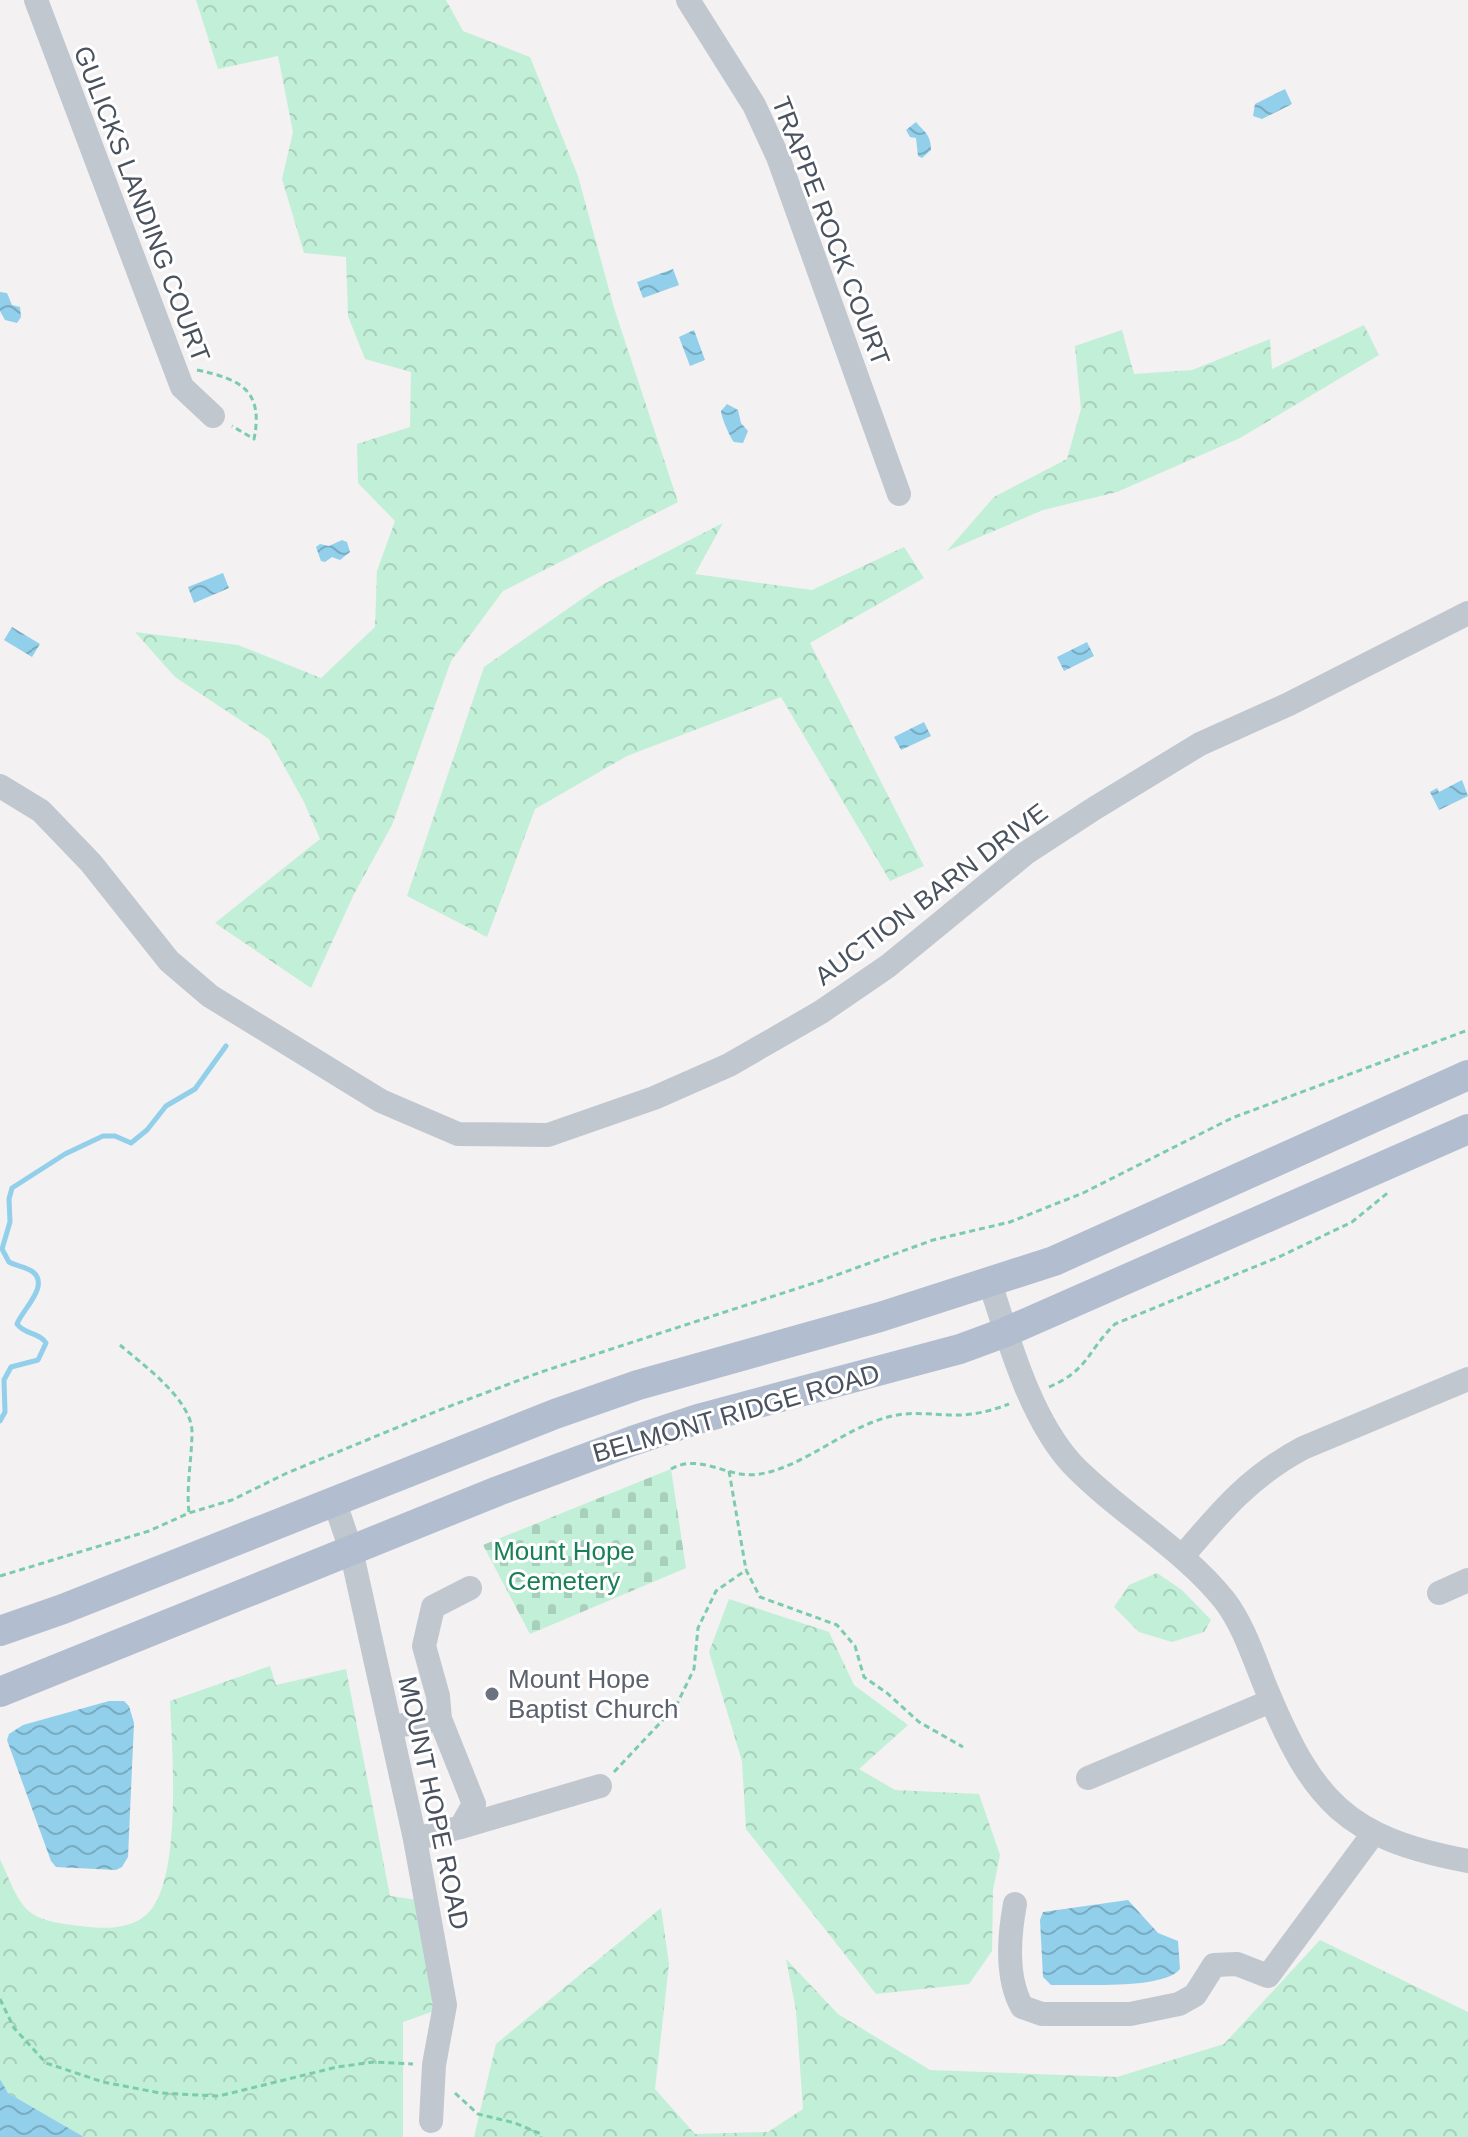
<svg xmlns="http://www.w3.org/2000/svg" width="1468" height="2137" viewBox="0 0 1468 2137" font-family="Arial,sans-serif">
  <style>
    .forest { fill: url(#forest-crowns) }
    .cemetery { fill: url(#cemetery-stones) }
    .water { fill: url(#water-waves) }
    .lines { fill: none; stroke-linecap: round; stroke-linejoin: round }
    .stream { stroke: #91cfea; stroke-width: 5 }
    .path { stroke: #7bccac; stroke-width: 3; stroke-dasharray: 6 4; stroke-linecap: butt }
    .minor { stroke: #c0c7cf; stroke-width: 24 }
    .major { stroke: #b2becf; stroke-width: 30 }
    .worship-dot { fill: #6b7280; stroke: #fff; stroke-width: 3 }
    .labels { text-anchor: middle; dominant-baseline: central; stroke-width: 6; stroke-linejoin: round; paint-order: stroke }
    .street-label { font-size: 26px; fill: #49525e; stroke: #fff }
    .park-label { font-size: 26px; fill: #1a7f57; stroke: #fff }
    .worship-label { font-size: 26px; fill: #5b616d; stroke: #fff; text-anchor: start }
  </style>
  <defs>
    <pattern id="forest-crowns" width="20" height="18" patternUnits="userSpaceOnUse" patternTransform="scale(2)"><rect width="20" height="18" fill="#c2efd8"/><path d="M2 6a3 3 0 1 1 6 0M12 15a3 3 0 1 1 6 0" fill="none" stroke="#a8cfbc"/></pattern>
    <pattern id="cemetery-stones" width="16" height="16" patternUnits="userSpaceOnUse" patternTransform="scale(2)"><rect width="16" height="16" fill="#c2efd8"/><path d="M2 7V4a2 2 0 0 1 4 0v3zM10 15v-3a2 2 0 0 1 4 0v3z" fill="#a8cfbc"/></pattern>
    <pattern id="water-waves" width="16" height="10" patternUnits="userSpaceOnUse" patternTransform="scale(2)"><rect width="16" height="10" fill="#91cfea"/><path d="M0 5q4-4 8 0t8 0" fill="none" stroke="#78abc1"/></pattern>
  </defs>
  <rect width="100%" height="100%" fill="#f3f1f1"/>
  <path class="forest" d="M196 0H446L463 31 530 57 578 176 614 308 678 502 503 591 451 661 392 825 354 894 311 988 215 923 320 839 304 802 269 739 175 677 135 632 238 645 321 678 375 627 377 571 395 521 358 483 357 444 410 427 411 372 365 359 348 316 346 257 304 253 282 179 293 132 278 56 218 69Z
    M1364 325 1379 355 1240 438 1117 492 1043 510 947 551 994 497 1067 459 1081 409 1075 346 1122 330 1134 374 1192 370 1270 339 1272 369Z
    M723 523 695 574 812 590 904 547 924 578 810 643 924 866 890 881 781 697 627 756 535 809 487 937 407 896 484 667 602 585Z
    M1157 1573 1182 1590 1211 1620 1204 1632 1172 1642 1139 1632 1114 1607 1129 1585Z
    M729 1599 829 1632 854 1685 908 1725 859 1769 895 1790 979 1794 1000 1855 993 1890 992 1951 969 1984 876 1994 746 1829 742 1761 709 1652Z
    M270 1666 276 1685 346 1669 390 1896 418 1900 434 2011 403 2022V2137H84L8 2093 0 2079V1859C23 1910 22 1920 81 1926 103 1929 128 1930 146 1915 183 1884 172 1748 170 1701Z
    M661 1908 669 1964 655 2089 695 2134 768 2132 803 2109 796 2010 786 1959 838 2014 930 2070 1117 2077 1224 2044 1320 1940 1468 2012V2137H474L496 2044Z"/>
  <path class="cemetery" d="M671 1469 686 1568 530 1634 483 1545Z"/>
  <path class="water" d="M1285 89 1292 104 1262 119 1253 116 1255 104Z
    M916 122C924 132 931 134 931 150L922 158 918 156 916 138 910 137 906 130Z
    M673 269 679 285 643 298 637 282Z
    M0 292 7 293 12 305 20 307 21 317 17 323 5 320 0 311Z
    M694 330 705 360 690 366 679 337Z
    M727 404 738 410 741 423 748 431 743 443 734 442C730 438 721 416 721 411Z
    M342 540 347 542 350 552 340 560 332 557 325 562 321 561 316 547 320 544 329 546Z
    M223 573 229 588 194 603 188 587Z
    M12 627 40 644 32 657 4 640Z
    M1087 642 1094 656 1064 671 1057 657Z
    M924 722 931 736 901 750 894 737Z
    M1462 780 1468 796 1439 810 1430 792 1437 788 1439 792Z
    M109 1701H124L129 1706 134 1723 128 1857 122 1867 116 1870 56 1867 51 1861 7 1740 9 1734 23 1725Z
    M1128 1900 1158 1933 1178 1941 1180 1969C1164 1990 1079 1984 1051 1985L1043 1977 1040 1920 1043 1912Z
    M0 2079 8 2093 84 2137H0Z"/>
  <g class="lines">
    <path class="stream" d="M0 1421 5 1412 4 1380 11 1367 38 1360 46 1343C39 1332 25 1335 17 1324 22 1310 50 1286 33 1272 27 1267 16 1266 9 1262L2 1249 10 1222 9 1199 12 1188 65 1154 103 1136H115L131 1143 147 1130 166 1106 195 1089 226 1046"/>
    <path class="path" d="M197 370C240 379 264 390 254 439L232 426
      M120 1345C142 1364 191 1399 192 1431 192 1459 186 1485 189 1513
      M1049 1387C1089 1370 1087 1351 1115 1324L1281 1256 1352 1222 1390 1191
      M671 1469C701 1452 729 1480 760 1474 803 1467 843 1429 888 1417 912 1410 938 1416 962 1415 979 1414 993 1410 1009 1404
      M729 1471 746 1570
      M0 1576 149 1531 189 1513 232 1500 287 1473 437 1411 541 1372 820 1281 933 1240 1010 1222 1083 1193 1232 1118 1468 1030
      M614 1772 676 1706 694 1669 698 1628 716 1591 746 1570 760 1597 837 1625 855 1646 864 1677 887 1693 919 1722 963 1747
      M0 1999 14 2028 46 2063 103 2082 160 2093 219 2096 337 2067 374 2062 413 2064
      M455 2093 478 2114 515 2123 541 2134V2137"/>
    <path class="minor" d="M36 0 182 387 213 416
      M688 0 754 105 778 157 899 494
      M0 786 41 811 91 863 169 961 210 996 381 1101 458 1134 548 1135 654 1098 729 1065 821 1012 888 966 1026 853 1095 808 1200 744 1289 704 1468 613
      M990 1283C1009 1341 1030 1418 1072 1464 1119 1513 1182 1547 1225 1601 1244 1626 1254 1659 1266 1688 1313 1801 1345 1838 1468 1861
      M334 1500 351 1550 415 1839 445 2005 434 2065 431 2121
      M1182 1557C1221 1511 1249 1477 1303 1448L1468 1379
      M1439 1593 1468 1580
      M440 1719 438 1696 424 1646 433 1607 470 1588
      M390 1727 440 1719 474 1804 461 1827 415 1839
      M1088 1778 1271 1701
      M461 1827 600 1786
      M1015 1904C1009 1936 1006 1978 1022 2007L1042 2014H1130L1179 2004 1195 1995 1214 1965 1237 1964 1268 1976 1373 1834"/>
    <path class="major" d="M0 1631 63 1609 555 1414 638 1385 880 1317 1054 1261 1468 1075
      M0 1692 498 1491 632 1441 698 1419 960 1349 1006 1332 1468 1129"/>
  </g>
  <circle class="worship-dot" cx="492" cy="1694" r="8"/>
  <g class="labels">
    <g class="street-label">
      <text transform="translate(142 204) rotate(69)">GULICKS LANDING COURT</text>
      <text transform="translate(831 231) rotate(69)">TRAPPE ROCK COURT</text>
      <text transform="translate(931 894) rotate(-37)">AUCTION BARN DRIVE</text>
      <text transform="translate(736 1413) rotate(-16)">BELMONT RIDGE ROAD</text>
      <text transform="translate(434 1803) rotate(78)">MOUNT HOPE ROAD</text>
    </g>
    <g class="park-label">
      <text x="564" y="1551">Mount Hope<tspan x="564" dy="30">Cemetery</tspan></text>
    </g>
    <g class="worship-label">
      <text x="508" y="1679">Mount Hope<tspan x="508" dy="30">Baptist Church</tspan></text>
    </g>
  </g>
</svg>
